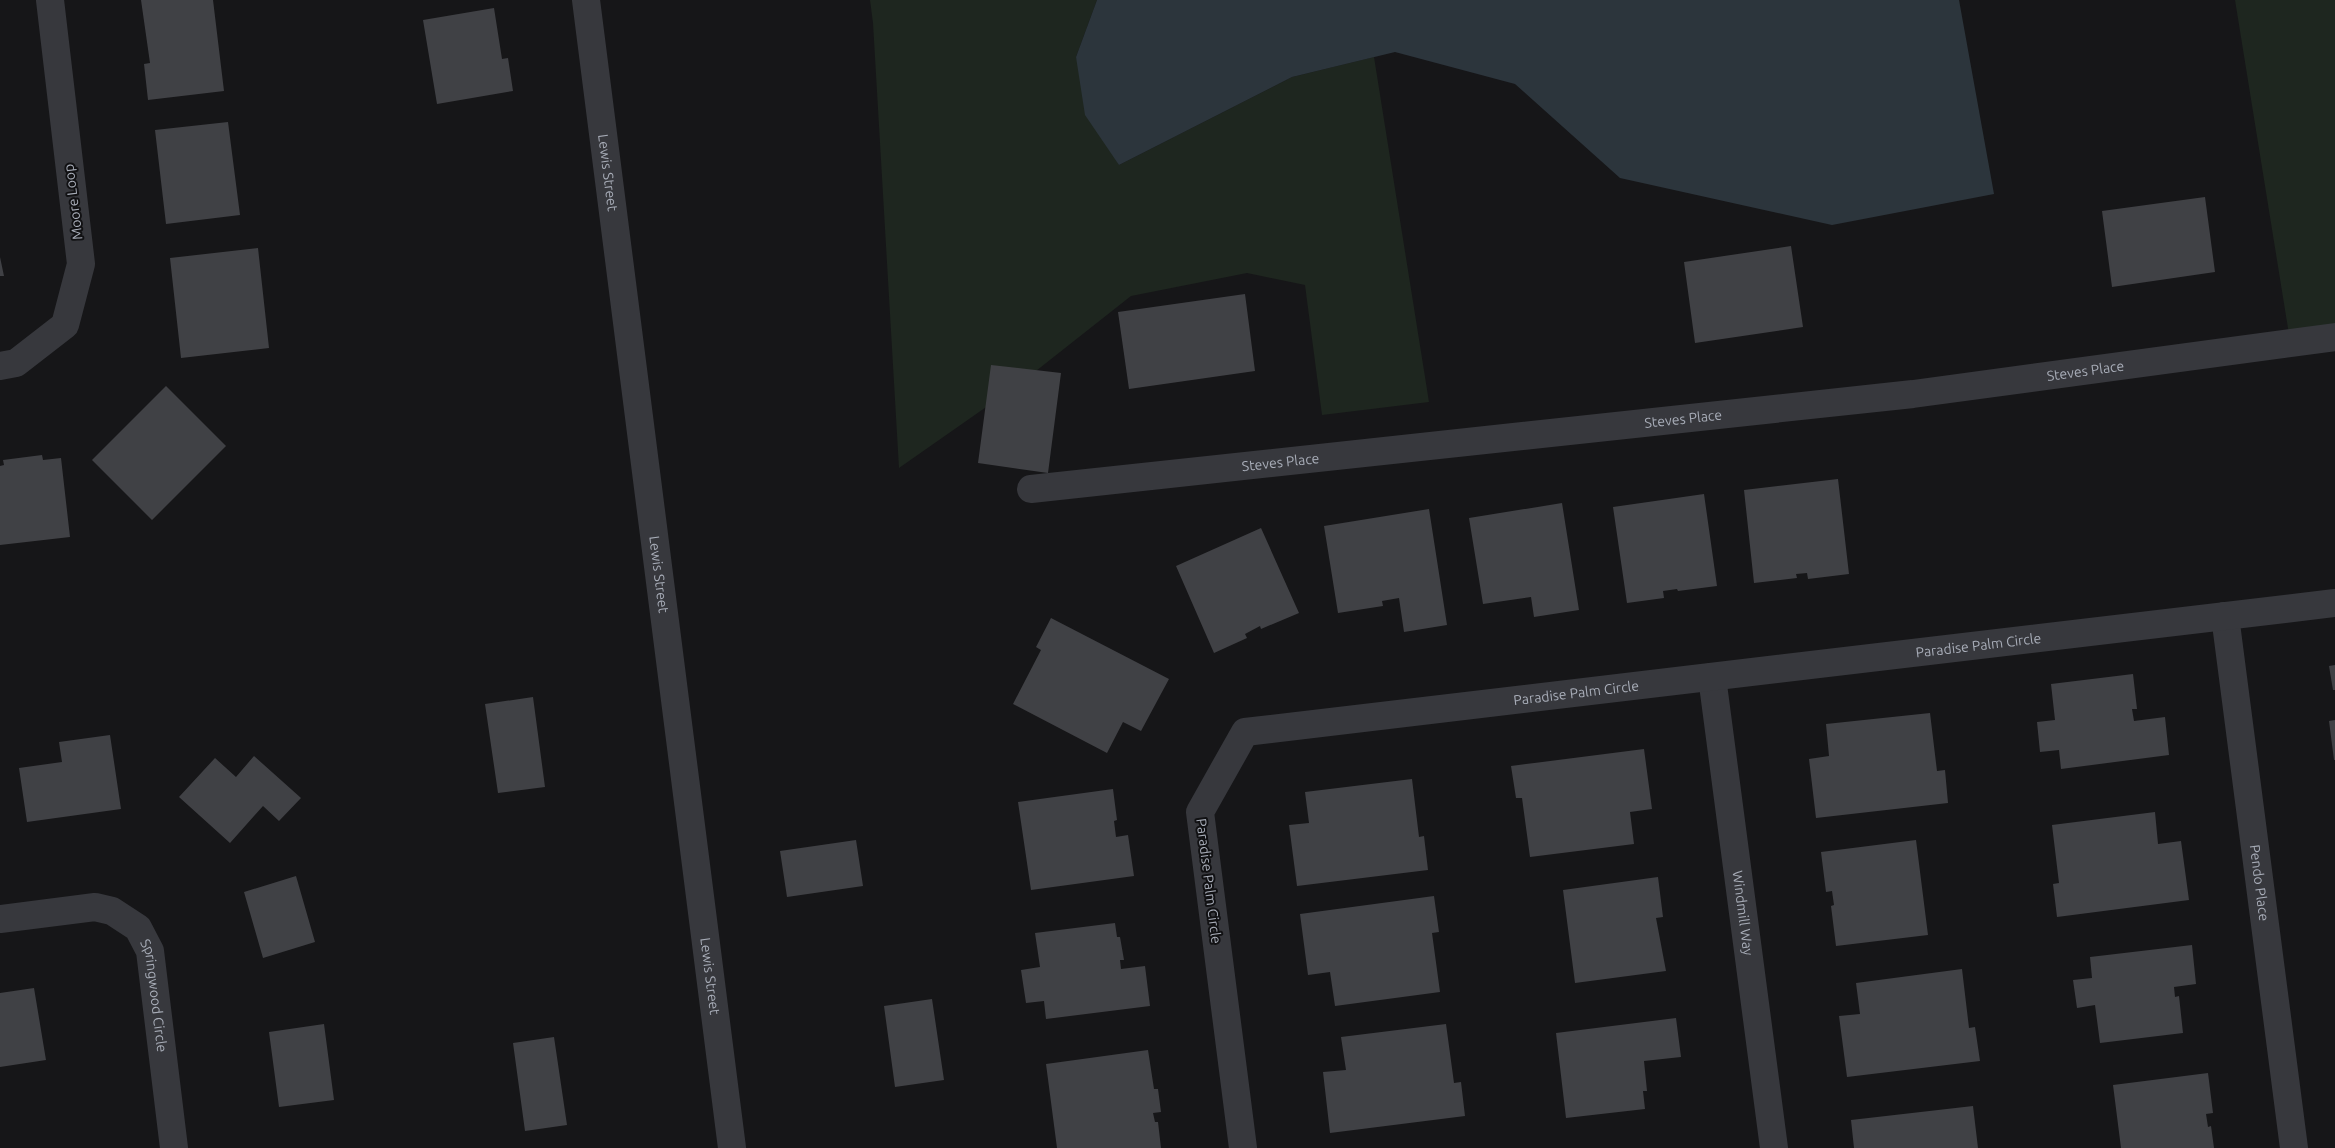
<svg xmlns="http://www.w3.org/2000/svg" width="2335" height="1148" viewBox="0 0 2335 1148" font-family="Ubuntu,sans-serif">
  <style>
    .green { fill: #1e261f }
    .water { fill: #2c353c }
    .building { fill: #404145 }
    .lines { fill: none; stroke-linecap: round; stroke-linejoin: round }
    .minor { stroke: #37383d; stroke-width: 28 }
    .labels { text-anchor: middle; dominant-baseline: central; stroke-width: 4; stroke-linejoin: round; paint-order: stroke }
    .street-label { font-size: 14px; fill: #a8adb8; stroke: #111113 }
  </style>
  <rect width="100%" height="100%" fill="#161618"/>
  <path class="green" d="M870 0H1097L1076 57 1119 165 1292 77 1374 57 1429 402 1322 415 1305 285 1247 273 1131 296 1022 382 899 468 873 23Z
    M2235 0H2335V347L2292 353Z"/>
  <path class="water" d="M1097 0H1959L1994 194 1832 225 1620 178 1515 84 1395 52 1292 77 1119 165 1085 115 1076 57Z"/>
  <path class="building" d="M141 0H213L224 91 148 100 144 64 150 63Z
    M494 8 502 59 508 58 513 91 437 104 423 20Z
    M228 122 240 215 166 224 155 130Z
    M2205 197 2215 272 2112 287 2102 211Z
    M1791 246 1803 327 1695 343 1684 262Z
    M258 248 269 348 181 358 170 258Z
    M0 257 4 276H0Z
    M1245 294 1255 371 1129 389 1118 312Z
    M991 365 1061 373 1048 473 978 463Z
    M166 386 226 446 152 520 92 460Z
    M42 455 43 460 61 458 70 537 0 545V466L4 465 3 460Z
    M1838 479 1849 574 1808 579 1807 573 1796 574 1797 578 1754 583 1744 490Z
    M1704 494 1717 586 1678 591 1677 589 1663 591 1664 598 1627 603 1613 507Z
    M1562 503 1579 610 1534 617 1531 597 1483 604 1469 518Z
    M1429 509 1447 625 1404 632 1399 598 1382 601 1383 606 1338 613 1324 526Z
    M1261 528 1299 613 1261 629 1260 626 1245 634 1247 638 1214 653 1176 566Z
    M1051 618 1169 679 1141 731 1123 722 1107 753 1013 704 1041 650 1036 647Z
    M2335 665V690H2333L2329 666Z
    M2133 674 2137 709H2132L2134 721 2165 717 2169 755 2061 769 2059 750 2040 752 2037 722 2055 720 2051 684Z
    M533 697 545 787 498 793 485 704Z
    M1930 713 1937 771 1945 770 1948 803 1816 818 1809 759 1829 756 1826 724Z
    M2335 720V760H2334L2329 721Z
    M110 735 121 809 27 822 19 768 62 762 59 742Z
    M1644 749 1652 809 1630 812 1634 844 1530 857 1522 798H1516L1511 766Z
    M254 756 301 798 279 821 263 806 230 843 179 797 215 758 236 777Z
    M1412 779 1419 837 1424 836 1428 870 1297 886 1289 825 1309 823 1305 792Z
    M1113 789 1117 820 1114 821 1116 837 1128 835 1134 876 1031 890 1018 802Z
    M2155 812 2158 844 2181 841 2189 900 2057 917 2053 884 2059 883 2052 825Z
    M856 840 863 886 787 897 780 851Z
    M1916 840 1928 935 1836 946 1831 906 1834 905 1832 891 1826 892 1821 852Z
    M296 876 315 942 263 958 244 892Z
    M1658 877 1663 917 1656 918 1666 971 1575 983 1563 890Z
    M1434 896 1439 932 1432 933 1440 992 1335 1006 1330 972 1308 975 1300 914Z
    M1115 923 1117 937H1120L1124 960H1120L1121 969 1145 966 1150 1006 1046 1019 1044 1001 1026 1003 1021 970 1040 967 1035 933Z
    M2192 945 2196 984 2174 987 2175 997 2179 996 2183 1033 2100 1043 2095 1005 2077 1008 2073 980 2092 978 2090 957Z
    M1962 969 1969 1028 1975 1027 1980 1061 1847 1077 1839 1016 1860 1014 1856 983Z
    M34 988 46 1060 0 1067V993Z
    M932 999 944 1080 895 1087 884 1006Z
    M1676 1018 1681 1057 1644 1061 1647 1091H1643L1645 1109 1566 1118 1556 1033Z
    M324 1024 334 1100 279 1107 269 1032Z
    M1446 1024 1454 1083 1461 1082 1465 1116 1330 1133 1323 1072 1346 1070 1341 1037Z
    M554 1037 567 1125 525 1131 513 1043Z
    M1148 1050 1154 1089H1158L1161 1112 1153 1113 1155 1122H1158L1161 1148H1057L1046 1064Z
    M2208 1073 2213 1113 2206 1114 2208 1127 2211 1126 2214 1148H2121L2113 1085Z
    M1973 1106 1978 1148H1854L1851 1120Z"/>
  <g class="lines">
    <g class="minor">
      <path id="s1" d="M586 0 732 1148"/>
      <path d="M0 366 16 363 65 325 81 264 50 0"/>
      <path id="s2" d="M1031 489 1913 394 2335 337"/>
      <path id="s3" d="M2225 616 2294 1148"/>
      <path id="s4" d="M1712 677 1774 1148"/>
      <path id="s5" d="M0 919 95 907 112 911 138 928 150 951 174 1148"/>
      <path id="s6" d="M1243 1148 1200 812 1245 732 2335 603"/>
    </g>
  </g>
  <g class="labels">
    <g class="street-label">
      <text stroke="none"><textPath href="#s1" startOffset="174">Lewis Street</textPath></text>
      <text transform="translate(73 202) rotate(-97)">Moore Loop</text>
      <text stroke="none"><textPath href="#s2" startOffset="1061">Steves Place</textPath></text>
      <text stroke="none"><textPath href="#s2" startOffset="656">Steves Place</textPath></text>
      <text stroke="none"><textPath href="#s2" startOffset="251">Steves Place</textPath></text>
      <text stroke="none"><textPath href="#s1" startOffset="579">Lewis Street</textPath></text>
      <text stroke="none"><textPath href="#s6" startOffset="1169">Paradise Palm Circle</textPath></text>
      <text stroke="none"><textPath href="#s6" startOffset="764">Paradise Palm Circle</textPath></text>
      <text transform="translate(1209 881) rotate(83)">Paradise Palm Circle</text>
      <text stroke="none"><textPath href="#s3" startOffset="269">Pendo Place</textPath></text>
      <text stroke="none"><textPath href="#s4" startOffset="238">Windmill Way</textPath></text>
      <text stroke="none"><textPath href="#s1" startOffset="984">Lewis Street</textPath></text>
      <text stroke="none"><textPath href="#s5" startOffset="215">Springwood Circle</textPath></text>
    </g>
  </g>
</svg>
